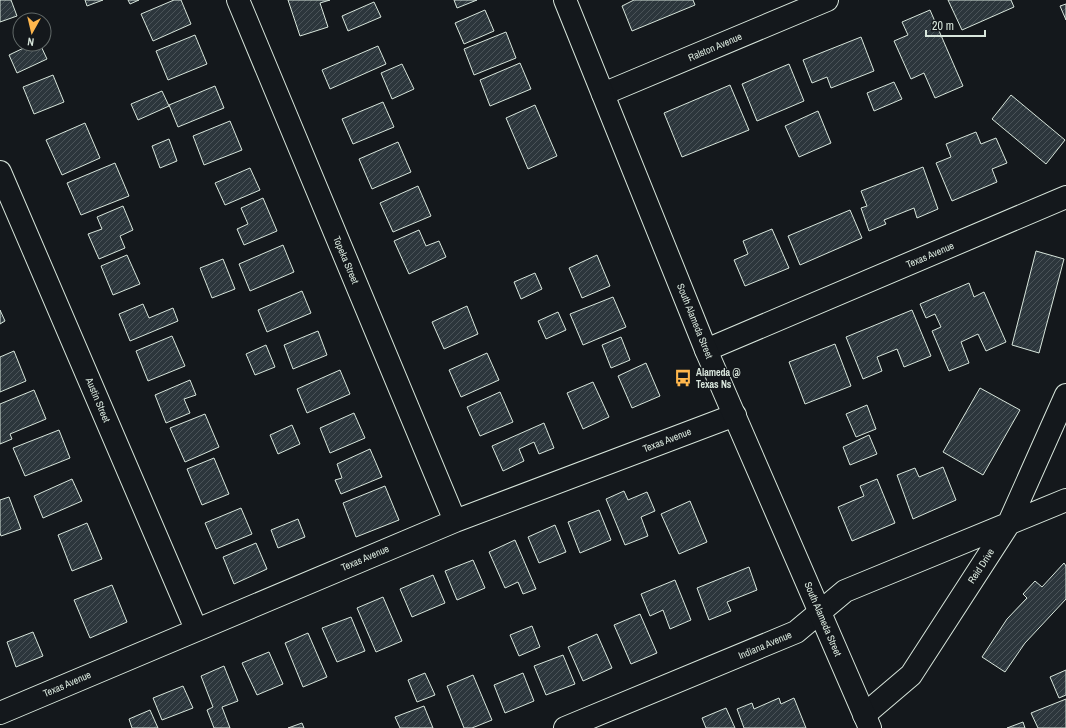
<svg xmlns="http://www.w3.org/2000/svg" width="1066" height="728" viewBox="0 0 1066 728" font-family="'Archivo Narrow',sans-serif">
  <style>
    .building { fill: url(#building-hatch); stroke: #d8e6dc }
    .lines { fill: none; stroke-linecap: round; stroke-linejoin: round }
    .minor-casing { stroke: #d8e6dc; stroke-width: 24 }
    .major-casing { stroke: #d8e6dc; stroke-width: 24 }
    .minor { stroke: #14181c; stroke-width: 22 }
    .major { stroke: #14181c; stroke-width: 22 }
    .labels { text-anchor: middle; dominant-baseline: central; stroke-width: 3; stroke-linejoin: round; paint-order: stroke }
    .street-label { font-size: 10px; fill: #d8e6dc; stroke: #14181c }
    .poi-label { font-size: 10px; font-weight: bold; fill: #d8e6dc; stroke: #14181c; text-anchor: start }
  </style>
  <defs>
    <pattern id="building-hatch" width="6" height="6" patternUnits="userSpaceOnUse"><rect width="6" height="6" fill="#2c363c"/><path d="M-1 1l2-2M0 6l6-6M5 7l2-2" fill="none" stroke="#4a5358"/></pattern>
  </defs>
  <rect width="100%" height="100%" fill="#14181c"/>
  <path class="building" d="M0 0H11L17 16 0 22Z
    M85 0H103L87 6Z
    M128 0H139L130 4Z
    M174 0H181L191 24 153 41 141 14Z
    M288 0H330L320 3 328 27 300 36Z
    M454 0H477L457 8Z
    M634 0H693L695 5 632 31 622 6Z
    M948 0H1011L1014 7 962 30Z
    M374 2 381 17 348 31 342 16Z
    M1066 4V20L1060 6Z
    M485 10 494 31 464 44 455 23Z
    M930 10 963 86 935 98 924 73 911 79 894 41 908 35 902 22Z
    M506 32 516 58 474 75 464 49Z
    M195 35 207 64 168 80 156 51Z
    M861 37 874 71 831 88 827 77 812 83 803 60Z
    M32 44H40L47 59 17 73 9 55Z
    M378 46 386 64 330 89 322 70Z
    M520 63 531 89 490 106 480 80Z
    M402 64 414 89 392 99 381 73Z
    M789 64 804 101 757 121 742 84Z
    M53 75 64 102 34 114 23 87Z
    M894 82 902 99 874 111 867 93Z
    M730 85 749 130 682 157 664 113Z
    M215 86 224 108 178 127 169 105Z
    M162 91 169 106 138 120 131 104Z
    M1011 95 1065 140 1046 164 992 119Z
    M383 102 394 127 353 144 342 119Z
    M535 105 557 156 528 169 506 118Z
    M818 111 831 143 799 157 785 126Z
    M230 121 242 150 204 165 193 136Z
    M85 123 100 158 62 175 46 140Z
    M976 132 981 144 996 138 1007 163 992 169 997 182 952 201 936 163 951 157 946 144Z
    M169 139 177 161 160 168 152 146Z
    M398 142 411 172 372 189 359 159Z
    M115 163 129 196 81 215 67 183Z
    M923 167 938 209 917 218 914 208 884 220 886 224 869 231 861 208 867 206 861 191Z
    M250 168 260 190 225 205 215 183Z
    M418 186 431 216 393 232 380 203Z
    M263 198 277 231 244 245 237 229 248 224 241 208Z
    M123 206 133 230 120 236 125 248 99 259 88 234 102 229 97 217Z
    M850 210 862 238 800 265 788 236Z
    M772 229 789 268 745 286 734 260 748 254 743 241Z
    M419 230 426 246 439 241 446 257 409 274 394 241Z
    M283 245 294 272 250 291 239 264Z
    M1036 251 1064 259 1039 353 1012 345Z
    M127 255 140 284 113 295 101 266Z
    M597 255 610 286 582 298 569 268Z
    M223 259 235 289 212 298 200 268Z
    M535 273 542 289 521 299 514 282Z
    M969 283 974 297 984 292 1006 342 986 351 978 334 961 342 969 363 949 371 932 331 941 327 935 314 926 318 920 304Z
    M302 291 311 313 267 332 258 310Z
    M613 297 626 327 583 345 570 314Z
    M143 304 149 318 173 308 178 321 130 341 119 314Z
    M467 306 478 334 444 349 432 322Z
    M0 310 5 321 0 324Z
    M912 310 931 356 904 367 897 349 877 357 882 371 863 379 846 337Z
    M558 312 566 330 546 339 538 321Z
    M318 331 327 355 293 369 284 345Z
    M172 336 185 366 148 381 136 351Z
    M621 337 630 360 611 368 602 345Z
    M835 344 851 386 805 404 789 362Z
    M266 345 275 367 255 375 246 354Z
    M14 351 26 381 0 392V357Z
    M487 353 499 380 461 397 449 370Z
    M646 363 660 396 632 408 618 376Z
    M340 370 350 394 307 413 297 389Z
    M190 380 196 395 184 399 190 413 166 423 155 395Z
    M593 382 609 417 583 429 567 393Z
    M980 388 1020 410 983 475 943 452Z
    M34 390 46 419 10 434 12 439 0 444V404Z
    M500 392 513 422 480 436 467 407Z
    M867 405 876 429 856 437 846 414Z
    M354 413 365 438 330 453 320 428Z
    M205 414 219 447 185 462 170 428Z
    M544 423 554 448 539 454 534 442 519 449 524 461 503 471 492 446Z
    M292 425 300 444 278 454 270 435Z
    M59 430 70 458 25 476 13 448Z
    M869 435 877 454 850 465 843 447Z
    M370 449 382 477 341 494 335 480 342 478 337 464Z
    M214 458 229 494 202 505 187 469Z
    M943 467 956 500 913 519 897 475 915 468 919 477Z
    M72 479 82 501 43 518 34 496Z
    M877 479 895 523 852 541 838 507 864 496 860 486Z
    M385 486 399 520 356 537 343 503Z
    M624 491 628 500 647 492 655 511 641 517 648 536 625 545 606 499Z
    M9 497 21 529 1 536 0 533V500Z
    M690 501 707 542 679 554 661 514Z
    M241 508 252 534 216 549 205 523Z
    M599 510 611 540 580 553 568 522Z
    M298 519 305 537 278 548 271 530Z
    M87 523 102 559 72 571 58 535Z
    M555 525 566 552 539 563 528 537Z
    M515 540 536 589 523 594 518 582 505 588 489 552Z
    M256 543 267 569 234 584 223 557Z
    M473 560 485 588 457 600 445 571Z
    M1064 563 1066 566V599L1025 643 1005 672 982 657 1007 619 1027 598 1023 594 1035 581 1042 587Z
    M749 567 757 590 727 602 731 611 709 620 697 588Z
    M433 575 445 603 412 617 400 589Z
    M675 580 691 620 670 629 663 610 650 616 641 594Z
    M112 585 127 622 90 638 74 600Z
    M383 597 402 641 376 652 357 608Z
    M640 614 657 653 631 664 614 625Z
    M351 617 365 651 337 662 322 628Z
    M532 626 540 647 519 656 510 635Z
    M33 632 43 656 16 667 7 642Z
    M308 633 327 677 303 687 285 643Z
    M597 634 612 668 583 681 568 647Z
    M269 652 283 684 257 695 242 663Z
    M563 655 575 684 546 695 534 666Z
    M224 666 238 701 222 707 230 728H214L207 710 213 707 201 676Z
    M1066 670V695L1059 698 1050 677Z
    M425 673 435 695 417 702 408 680Z
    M523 673 534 701 505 713 494 685Z
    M473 675 492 720 472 728H464L447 686Z
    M183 686 193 708 162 720 153 698Z
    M779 698 781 704 794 698 806 728H744L737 709 752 703 754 709Z
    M1066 699V728H1038L1031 713Z
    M424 706 433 728H400L395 717Z
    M726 708 735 728H706L702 718Z
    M150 710 158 728H132L129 719Z
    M1023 722 1025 728H1007Z
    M302 723 304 728H288Z"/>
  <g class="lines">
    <g class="minor-casing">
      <path id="minor" d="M238 0 455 521
        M603 94 827 0
        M0 172 196 629
        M706 350 1066 197
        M0 713 455 521 735 415
        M864 715 911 675 1008 525 1066 395
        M565 728 796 632 845 591 1066 500"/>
    </g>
    <g class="major-casing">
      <path id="major" d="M565 0 706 350 870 728"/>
    </g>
    <use href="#minor" class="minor"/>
    <use href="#major" class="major"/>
  </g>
  <defs>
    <g id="bus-bare" transform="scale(1.38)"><path d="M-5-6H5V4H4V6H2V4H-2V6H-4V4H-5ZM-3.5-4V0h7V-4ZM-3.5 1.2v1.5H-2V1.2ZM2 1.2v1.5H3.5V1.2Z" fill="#ffb74d" stroke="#14181c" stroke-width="2.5" paint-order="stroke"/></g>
  </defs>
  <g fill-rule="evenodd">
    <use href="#bus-bare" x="683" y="378"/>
  </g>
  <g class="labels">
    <g class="street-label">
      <text transform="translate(715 47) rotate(-23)">Ralston Avenue</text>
      <text transform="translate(930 255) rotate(-23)">Texas Avenue</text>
      <text transform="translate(346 260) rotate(67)">Topeka Street</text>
      <text transform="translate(695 321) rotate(68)">South Alameda Street</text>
      <text transform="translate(98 400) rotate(67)">Austin Street</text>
      <text transform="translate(667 440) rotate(-21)">Texas Avenue</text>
      <text transform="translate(365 558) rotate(-23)">Texas Avenue</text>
      <text transform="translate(981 566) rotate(-57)">Reid Drive</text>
      <text transform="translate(823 619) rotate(67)">South Alameda Street</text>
      <text transform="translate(765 645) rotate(-23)">Indiana Avenue</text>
      <text transform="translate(67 684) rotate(-23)">Texas Avenue</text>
    </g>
    <g class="poi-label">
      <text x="696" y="372">Alameda @<tspan x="696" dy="12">Texas Ns</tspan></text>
    </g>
  </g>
  <g transform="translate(32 32) rotate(188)"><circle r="19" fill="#14181c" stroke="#626a69"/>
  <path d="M0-3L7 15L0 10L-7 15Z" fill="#ffb74d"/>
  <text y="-6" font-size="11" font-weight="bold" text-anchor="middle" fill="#d8e6dc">N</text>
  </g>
  <path d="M926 30v6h59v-6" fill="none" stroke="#d8e6dc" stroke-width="2"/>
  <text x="932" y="30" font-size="12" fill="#d8e6dc" stroke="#14181c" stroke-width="3" paint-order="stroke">20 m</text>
</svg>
